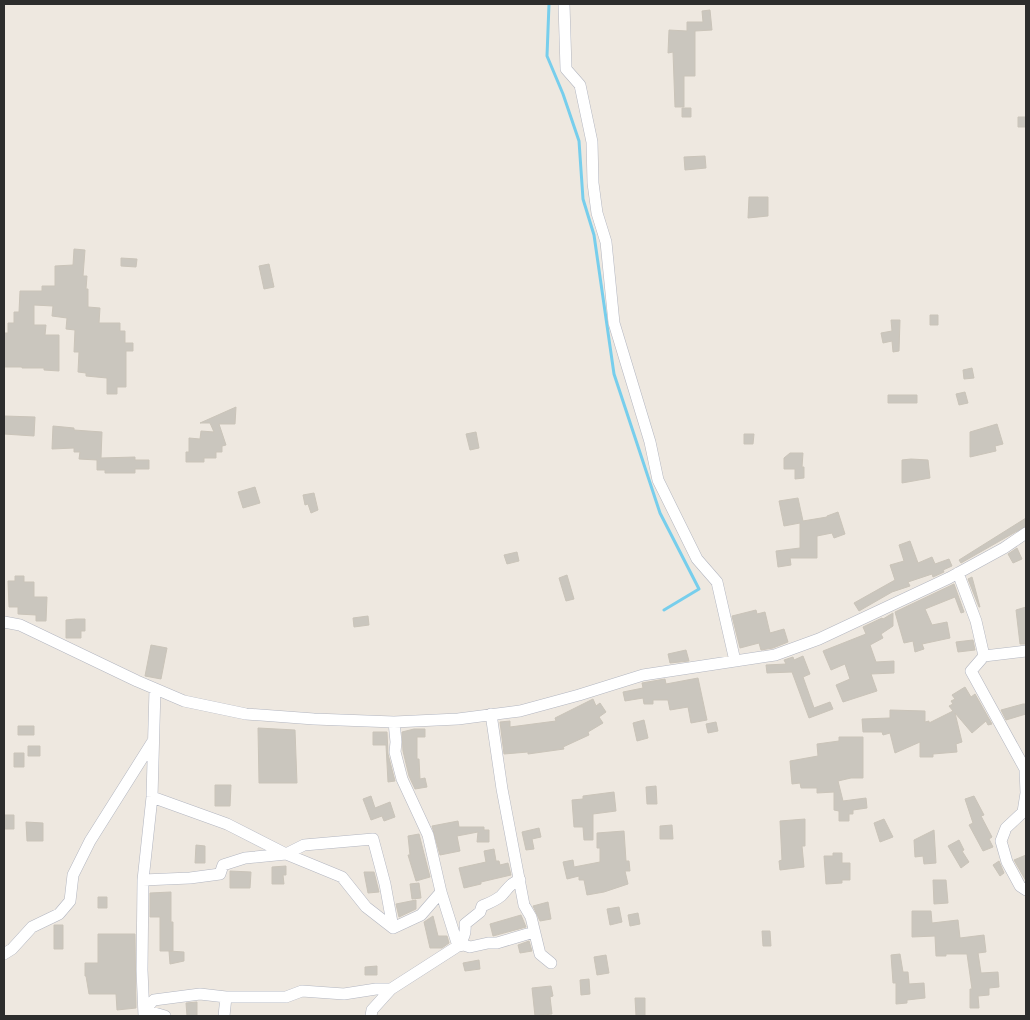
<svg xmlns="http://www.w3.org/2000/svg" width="1030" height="1020" viewBox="0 0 1030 1020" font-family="'IBM Plex Sans',sans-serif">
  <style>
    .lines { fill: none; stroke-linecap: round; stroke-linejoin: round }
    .stream { stroke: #77ceec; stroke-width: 3 }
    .building { fill: #cac6be; stroke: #cac4b9 }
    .street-casing { stroke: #b3b6c0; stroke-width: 12 }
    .street { stroke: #fff; stroke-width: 11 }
  </style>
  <rect width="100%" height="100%" fill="#eee8e0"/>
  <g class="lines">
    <path class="stream" d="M549 4 547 56 563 94 579 141 583 199 594 235 614 374 660 513 699 589 664 610"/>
  </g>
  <path class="building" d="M710 10 712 30 695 31V76H684V107H675L673 52 668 53 669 30 687 31V22H703L702 11Z
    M682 108H691V117H682Z
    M1018 117H1026V127H1018Z
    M705 156 706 168 685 170 684 157Z
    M749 197H768V216L748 218Z
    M74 249 85 250 83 276H87L86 289H88V307L100 308 99 323H120V331H125V343H133V351H126V387H117V394H107V378L86 376V373L78 372 79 352H74L75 330 66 329 67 318 52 316 53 306 34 305V325H46L45 335H59V371L44 370V368H22V367H4V333H8V323H14V312H19L20 291H42V286H55V266L73 265Z
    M121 258 137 259 136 267 121 266Z
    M269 264 274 287 264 289 259 266Z
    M930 315H938V325H930Z
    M891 320H900L899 351 893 352 892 341 883 343 881 333 892 331Z
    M972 368 974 378 964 379 963 370Z
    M965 392 968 403 959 405 956 394Z
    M888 395H917V403H888Z
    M236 407 235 424H219L226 445 222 446V452H216V458H204V462H186V452H189V438L200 439 201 431 214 432 210 423H200Z
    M4 416 35 417 34 436 4 434Z
    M997 424 1003 444 995 446 996 451 970 457V432Z
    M53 426 74 428V430L102 432 101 458 135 457V460H149V469H135V473H105V470H97V460L79 459 80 452H74V448L52 449Z
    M476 432 479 448 470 450 466 434Z
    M744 434H754L753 444H744Z
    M790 453H803L802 467H804V478L795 479V469H784V458Z
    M911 459 928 460 930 478 902 483V460Z
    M255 487 260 503 243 508 238 492Z
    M314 493 318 510 311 513 308 504 305 505 303 495Z
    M798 498 803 521 827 517V516L838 512 845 534 834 538 832 533 817 536V558H790L791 565 778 567 776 551 800 548V523L784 526 779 501Z
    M1026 518V526L961 563 959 560Z
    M910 541 918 563 932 557 935 564 949 559 952 566 943 570 944 572 933 577 932 574 908 582 910 586 892 592 859 611 854 603 895 580 890 565 904 561 899 545Z
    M1017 548 1022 559 1013 563 1008 554Z
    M517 552 519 561 507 564 504 555Z
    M567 575 574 599 566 601 559 578Z
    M15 576H24V582H34V597H47L46 621H36V615L18 614V607H9L8 581H15Z
    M972 577 980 607H979L968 579Z
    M954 584 964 612 961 613 955 597 925 609 932 625 947 622 950 638 922 644 924 649 915 652 913 641 904 643 895 612Z
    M1026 607V644H1020L1016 610Z
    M756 610 757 614 765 612 770 633 784 629 788 642 773 648 761 650 759 643 740 648 732 616Z
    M893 613V626L881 634 883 638 870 645 876 662 894 661V673L871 674 877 691 843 702 836 685 850 679 845 664 831 670 823 651 866 634 863 627 882 618 883 619Z
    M368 616 369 625 354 627 353 618Z
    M76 619H85V631H81V638H66V620Z
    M973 640 975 650 958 652 956 642Z
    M151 645 167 648 161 679 145 676Z
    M686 650 689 661 670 663 668 654Z
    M803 656 810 674 803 677 814 708 830 702 833 709 809 718 792 672 767 673 766 665 786 664 784 660 793 657 794 660Z
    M698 678 707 720 691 723 688 707 670 710 668 700H653V704H644L643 698 625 701 623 692 643 688 642 683 665 679 666 684Z
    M965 687 971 697 975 694 992 724 988 725 986 721 972 733 955 713 962 742 956 744 957 752 933 754V757H920V742L895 753 890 733 883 735 882 732H863L862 719 890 718V710L925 711V722L929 721V723L953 711 949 706 953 704 951 701 955 699 952 695Z
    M593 699 596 706 600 703 606 712 599 717 603 723 588 732 589 735 563 747 564 749 528 754V752L504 754 500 722 510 721V727L556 721 555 718Z
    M1023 704H1026V714L1006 720 1001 710Z
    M644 720 648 738 637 741 633 723Z
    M716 722 718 731 708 733 706 724Z
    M18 726H34V735H18Z
    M258 728 295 730 297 783H259Z
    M414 729H425V737H417V759H419L420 779 425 778 427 787 415 789 409 776 403 751 402 732Z
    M373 732H387L388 754 395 781 388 782 386 745H373Z
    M839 737H863V778H851L838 781 843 801 866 798 867 808 853 810V814H849V821H839V811L834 810V792L817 793V788H801L800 783 792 784 790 761 818 756 817 744 839 741Z
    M28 746H40V756H28Z
    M14 753H24V767H14Z
    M215 785H231L230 806H215Z
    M656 786 657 804H647L646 787Z
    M614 792 616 811 593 814V840H584L583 827H574L572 800 583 799V796Z
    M371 796 375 808 390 802 395 817 384 821 382 816 371 820 363 799Z
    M974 796 984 815 981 816 992 837 989 839 993 847 983 851 969 825 973 823 965 799Z
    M4 815H14V829H4Z
    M805 819V846H802L804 867 780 870 779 861 782 860 780 821Z
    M884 819 893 837 880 842 874 823Z
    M458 821 459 827H484V830H489V842H477L478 832 457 836 460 851 440 855 432 826Z
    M26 822 43 823V841H27Z
    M672 825 673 839H660V826Z
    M539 828 541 837 532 839 534 849 526 850 522 832Z
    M934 830 936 863 924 864 923 856 915 857 914 840Z
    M624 831 626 861H629L630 871H625L628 884 604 892 587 895 584 880H579V876L567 879 563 862 573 860 574 867 600 862V848H597V833Z
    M419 834 430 877 416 881 408 855H410L408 836Z
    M959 840 964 850 962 851 969 862 961 868 948 846Z
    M196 845 205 846V863H195Z
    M494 849 496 861H499L500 865 508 863 511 875 481 882V884L464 888 459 868 486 862 484 851Z
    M833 853H842V863H850V880H842V883L826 884 824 856H833Z
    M1026 855V881L1014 860Z
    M999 861 1004 873 1000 876 993 865Z
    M286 866V875H283L284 884H272V867Z
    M230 871 251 872 250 888H230Z
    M364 872H374L379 892 368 893Z
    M933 880H946L948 903 934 904Z
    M419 883 421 898 412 899 410 884Z
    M171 892V922H173V951H160V917H150V893Z
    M98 897H107V908H98Z
    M416 900V909L399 917 396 904Z
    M548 902 551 919 540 921 533 906Z
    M619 907 622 922 610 925 607 909Z
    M912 911H931L932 923 958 920 960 938 984 935 986 952 978 953 981 973 998 972 999 987 989 988V995L978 996 979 1008H970V989H972L967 954H946V956H936L935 936 912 937Z
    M638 913 640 924 630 926 628 915Z
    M521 915 526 927 493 936 490 924Z
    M433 916 438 936H447L449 943 442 948H430L424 922Z
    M54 925H63V949H54Z
    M762 931H770L771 946H763Z
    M98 934H135L136 1008 117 1010 116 994H89L86 976H85V963H98Z
    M529 941 532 951 520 953 518 945Z
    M169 951 184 952V961L170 964Z
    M900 954 903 972H908L909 984 924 983 925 998 907 1000V1003L896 1004V983H893L891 955Z
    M606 955 609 973 597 975 594 957Z
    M479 960 480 969 465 971 463 963Z
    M377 966V975H365V967Z
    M589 979 590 994 581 995 580 980Z
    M551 986 553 996 550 997 552 1014 535 1016 532 988Z
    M635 998H645V1016H636Z
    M197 1002V1016H187L186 1003Z"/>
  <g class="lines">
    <g class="street-casing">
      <path id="street" d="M564 4 566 69 580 85 592 142 593 183 597 213 606 242 614 323 650 442 658 480 697 559 717 582 735 661
        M958 573 976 621 984 656 971 671 1025 769 1026 793 1023 812 1006 828 1001 841 1007 862 1020 886 1026 890
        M4 622 20 625 137 681 184 701 246 714 314 719 394 722 458 719 520 711 579 695 643 675 775 655 819 639 949 578 1004 548 1026 533
        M984 656 1026 651
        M491 714 502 789 524 905 531 917 540 954 551 963
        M143 880 190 878 220 874 223 865 245 858 286 854 304 845 373 839 385 884 393 928 366 907 342 877 286 854 227 824 152 797
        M393 928 421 915 441 892
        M458 946C464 938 466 933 465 924L480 912 482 906C489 903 495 901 501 896 507 890 511 882 520 880
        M458 946 464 945 470 947 488 943H497L534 932
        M4 954 12 949 32 927 59 914 70 901 73 875 90 841 153 741
        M391 989 458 946 441 892 428 835 402 779 395 752 396 742 394 722
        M144 1016 142 970 143 880 152 797 155 689
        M165 1016 144 1010 154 1000 200 994 226 997H286L302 991 344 994 376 989H391L372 1010 371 1016
        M224 1016 226 997"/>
    </g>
    <use href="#street" class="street"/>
  </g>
  <rect width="1030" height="1020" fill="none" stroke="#2d2d2d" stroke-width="10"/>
</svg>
